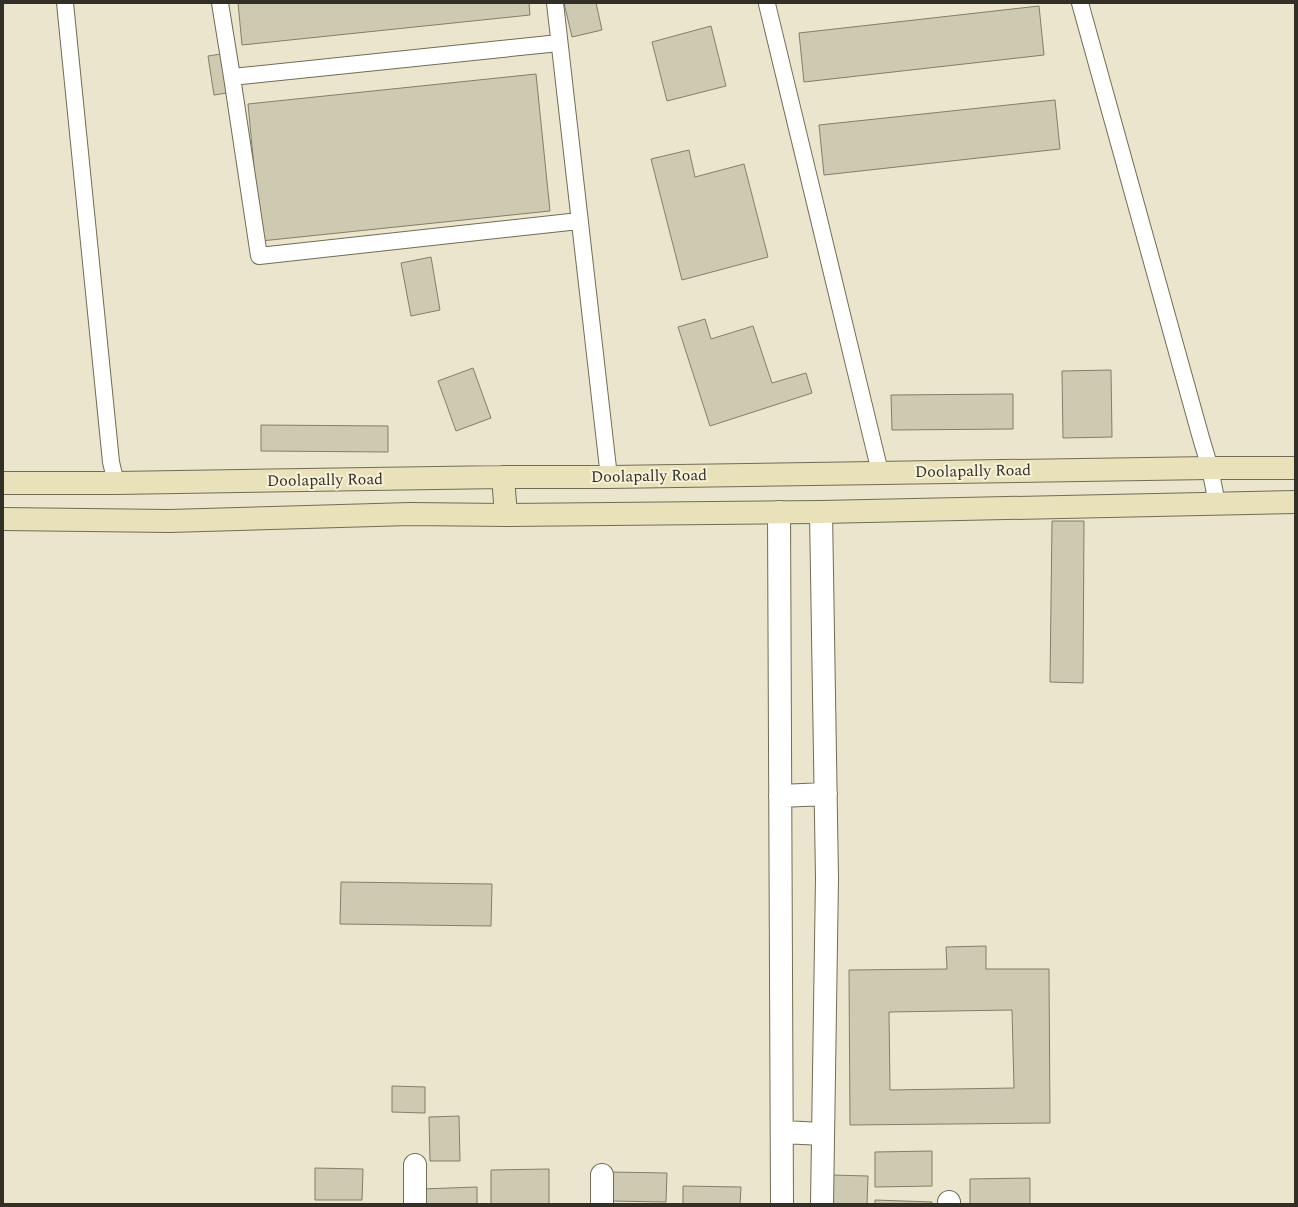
<svg xmlns="http://www.w3.org/2000/svg" width="1298" height="1207" viewBox="0 0 1298 1207" font-family="Spectral,serif">
  <style>
    .building { fill: #cec9b1; stroke: #837e67; fill-rule: evenodd }
    .lines { fill: none; stroke-linecap: round; stroke-linejoin: round }
    .service-casing { stroke: #716c56; stroke-width: 18 }
    .minor-casing { stroke: #716c56; stroke-width: 24 }
    .secondary-casing { stroke: #716c56; stroke-width: 24 }
    .service { stroke: #fff; stroke-width: 16 }
    .minor { stroke: #fff; stroke-width: 22 }
    .secondary { stroke: #e8e1ba; stroke-width: 22 }
    .labels { text-anchor: middle; dominant-baseline: central; stroke-width: 4; stroke-linejoin: round; paint-order: stroke }
    .street-label { font-size: 16px; fill: #312f26; stroke: #f7f2d9 }
  </style>
  <rect width="100%" height="100%" fill="#eae5cc"/>
  <path class="building" d="M238 3H529L530 15 242 45Z
    M564 3H596L602 30 572 37Z
    M1039 6 1044 55 804 82 799 33Z
    M711 26 726 86 667 101 652 42Z
    M221 54 227 93 214 95 208 56Z
    M536 74 550 211 261 241 248 104Z
    M1055 100 1060 149 824 175 819 125Z
    M689 150 695 177 744 164 768 257 682 280 651 159Z
    M431 257 440 310 411 316 401 263Z
    M705 319 711 339 753 326 772 383 806 373 812 393 710 426 678 327Z
    M473 368 491 418 456 431 438 381Z
    M1111 370 1112 437 1063 438 1062 371Z
    M1013 394V429L892 430 891 395Z
    M261 425 388 426V452L261 451Z
    M1052 521H1084L1083 683 1050 682Z
    M341 882 492 884 491 926 340 924Z
    M986 946V969H1049L1050 1123 850 1125 849 970 947 969 946 947ZM1012 1010 1014 1088 890 1090 889 1012Z
    M392 1086 425 1087V1113L392 1112Z
    M459 1116 460 1161H430L429 1117Z
    M932 1151V1186L875 1187V1152Z
    M315 1168 363 1169 362 1200H315Z
    M549 1169V1204H491V1170Z
    M610 1172 667 1173 666 1202 610 1201Z
    M831 1175 868 1176 867 1204H830Z
    M1030 1178V1204H970V1179Z
    M683 1186 741 1187 740 1204H683Z
    M477 1187V1204H422L421 1189Z
    M875 1200 932 1202V1204H875Z"/>
  <g class="lines">
    <g class="service-casing">
      <path id="service" d="M65 3 111 462 116 483
        M220 3 232 77 259 256 579 221
        M555 3 609 477
        M1080 3 1201 438 1210 468 1217 504
        M767 4 880 472
        M232 77 559 43"/>
    </g>
    <g class="minor-casing">
      <path id="minor" d="M779 512 782 1204
        M821 512 827 878 822 1204
        M780 796 826 794
        M782 1132 823 1134
        M602 1175V1204
        M415 1204V1165
        M949 1204V1202"/>
    </g>
    <g class="secondary-casing">
      <path id="secondary" d="M503 477 506 515
        M3 483H116L503 477H609L1210 468H1295
        M3 519 169 521 410 514 506 515 821 512 1295 502"/>
    </g>
    <use href="#service" class="service"/>
    <use href="#minor" class="minor"/>
    <use href="#secondary" class="secondary"/>
  </g>
  <g class="labels">
    <g class="street-label">
      <text transform="translate(973 471) rotate(-1)">Doolapally Road</text>
      <text transform="translate(649 476) rotate(-1)">Doolapally Road</text>
      <text transform="translate(325 480) rotate(-1)">Doolapally Road</text>
    </g>
  </g>
  <rect width="1298" height="1207" fill="none" stroke="#312f26" stroke-width="8"/>
</svg>
